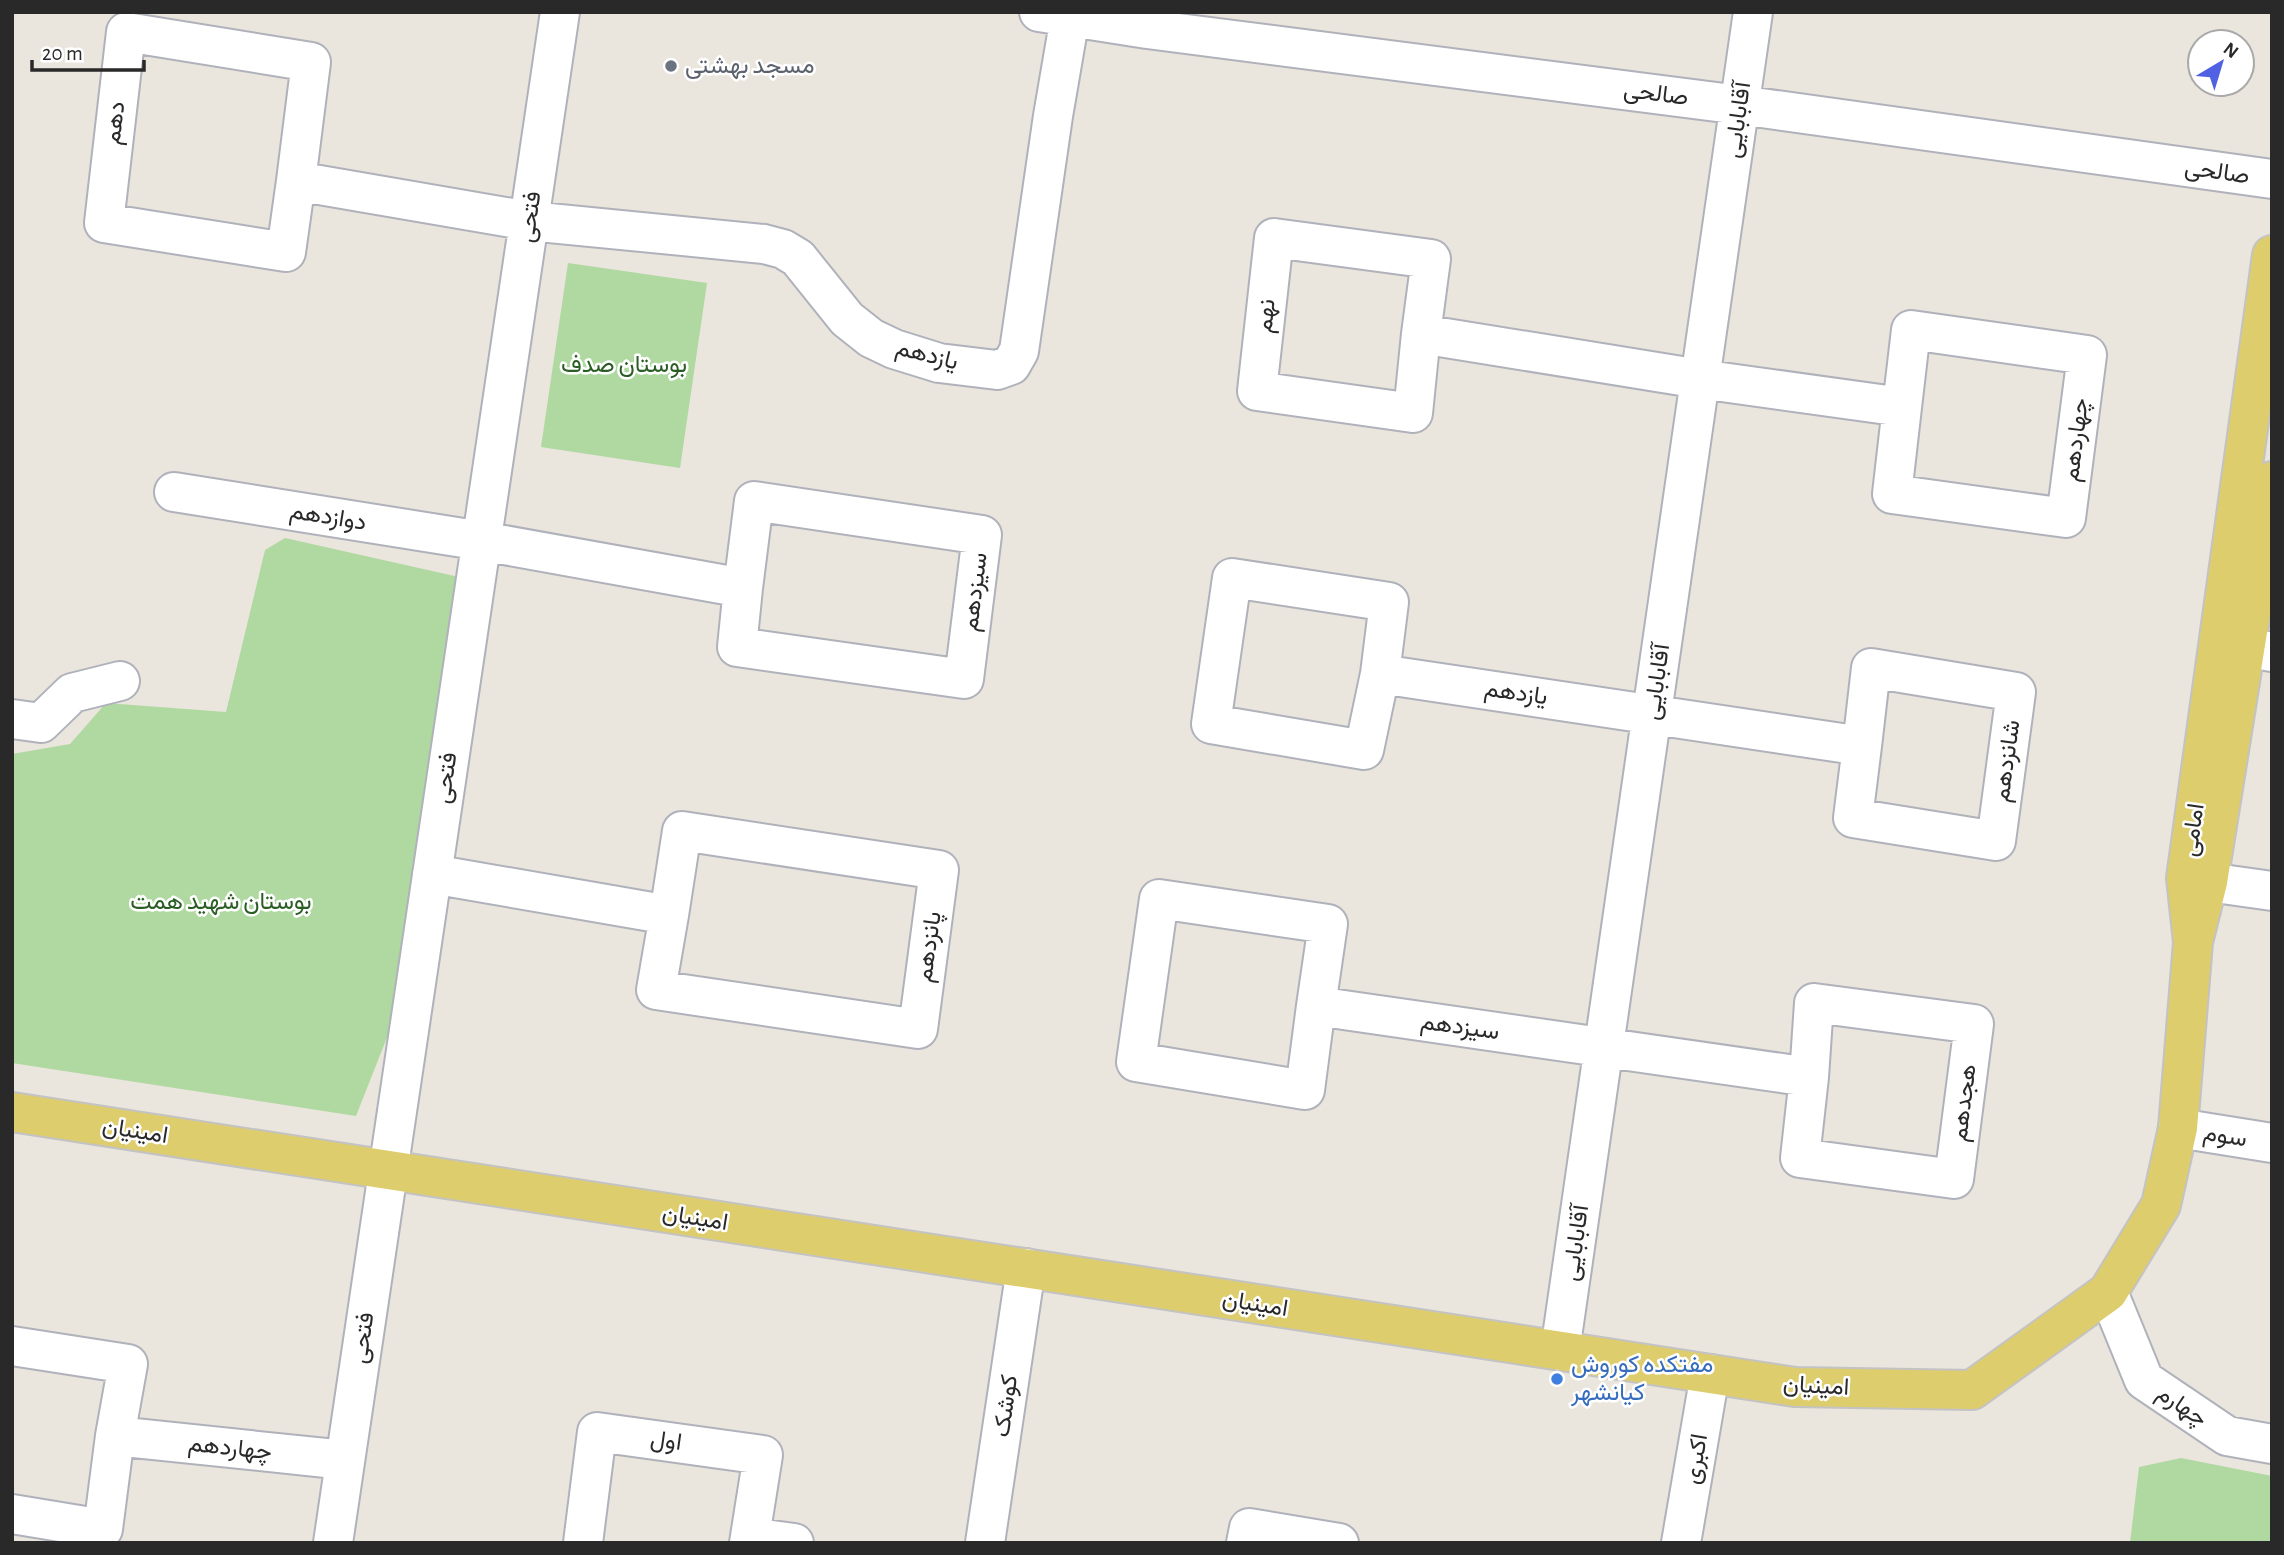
<svg xmlns="http://www.w3.org/2000/svg" width="2284" height="1555" viewBox="0 0 2284 1555" font-family="'Alegreya Sans',Vazirmatn,sans-serif">
  <style>
    .green { fill: #afd9a0 }
    .lines { fill: none; stroke-linecap: round; stroke-linejoin: round }
    .minor-casing { stroke: #b0b2bb; stroke-width: 42 }
    .major-casing { stroke: #c3c3c3; stroke-width: 42 }
    .minor { stroke: #fff; stroke-width: 38 }
    .major { stroke: #decd6d; stroke-width: 38 }
    .worship-dot { fill: #6b7280; stroke: #fff; stroke-width: 2.5 }
    .shop-dot { fill: #3f7fe0; stroke: #fff; stroke-width: 2.5 }
    .labels { text-anchor: middle; dominant-baseline: central; stroke-width: 5; stroke-linejoin: round; paint-order: stroke }
    .worship-label { font-size: 24px; fill: #5b616d; stroke: #fff; text-anchor: start }
    .street-label { font-size: 24px; fill: #292929; stroke: #fff }
    .park-label { font-size: 24px; fill: #2a5d23; stroke: #fff }
    .shop-label { font-size: 24px; fill: #366cbe; stroke: #fff; text-anchor: start }
  </style>
  <rect width="100%" height="100%" fill="#eae5dd"/>
  <path class="green" d="M568 263 707 283 680 468 541 447Z
    M285 538 459 577 397 1012 356 1116 12 1063V754L70 744 106 703 226 712 265 550Z
    M2181 1458 2272 1476V1543H2130L2139 1467Z"/>
  <g class="lines">
    <g class="minor-casing">
      <path id="minor" d="M1039 12 1147 29 1740 105 2272 179
        M296 181 286 252 104 223 126 32 311 62 296 181 529 221 764 244 783 249 798 258 847 319 871 338 894 349 939 363 997 370 1011 365 1019 351 1053 116 1070 17
        M1421 334 1413 413 1257 391 1274 238 1431 259 1421 334 1700 379 1902 407 1911 330 2087 355 2066 518 1892 494 1902 407
        M174 492 482 541 743 588 754 501 982 535 964 679 737 647 743 588
        M2245 647 2272 652
        M1380 674 1364 750 1211 724 1232 578 1389 602 1380 674 1862 746 1871 668 2016 692 1996 841 1853 818 1862 746
        M12 719 41 723 72 693 120 681
        M432 874 669 915 682 831 939 870 918 1029 656 990 669 915
        M2208 882 2272 891
        M1316 1006 1305 1090 1136 1062 1159 899 1328 924 1316 1006 1809 1077 1814 1003 1974 1024 1954 1179 1800 1158 1809 1077
        M2178 1128 2272 1143
        M2108 1292 2144 1380 2227 1436 2272 1444
        M12 1346 128 1364 115 1436 103 1529 12 1514
        M1560 1351 1753 12
        M115 1436 345 1460
        M750 1537 794 1543
        M333 1543 560 12
        M583 1543 597 1432 763 1455 749 1543
        M985 1543 1026 1268
        M1246 1543 1249 1528 1339 1543
        M1681 1543 1710 1374"/>
    </g>
    <g class="major-casing">
      <path id="major" d="M2272 255 2186 878 2193 942 2208 882 2272 481
        M12 1112 1795 1387 1972 1390 2108 1292 2161 1205 2178 1128 2193 942"/>
    </g>
    <use href="#minor" class="minor"/>
    <use href="#major" class="major"/>
  </g>
  <circle class="worship-dot" cx="671" cy="66" r="7"/>
  <circle class="shop-dot" cx="1557" cy="1379" r="7"/>
  <g class="labels">
    <g class="worship-label">
      <text x="685" y="66">مسجد بهشتی</text>
    </g>
    <g class="street-label">
      <text transform="translate(1656 94) rotate(7)">صالحی</text>
      <text transform="translate(1738 120) rotate(-82)">آقابابایی</text>
      <text transform="translate(115 123) rotate(-83)">دهم</text>
      <text transform="translate(2217 172) rotate(8)">صالحی</text>
      <text transform="translate(530 217) rotate(-82)">فتحی</text>
      <text transform="translate(1266 316) rotate(-84)">نهم</text>
      <text transform="translate(927 355) rotate(14)">یازدهم</text>
      <text transform="translate(2076 440) rotate(-83)">چهاردهم</text>
      <text transform="translate(328 517) rotate(9)">دوازدهم</text>
      <text transform="translate(975 592) rotate(-83)">سیزدهم</text>
      <text transform="translate(1657 682) rotate(-82)">آقابابایی</text>
      <text transform="translate(1516 693) rotate(8)">یازدهم</text>
      <text transform="translate(2007 761) rotate(-82)">شانزدهم</text>
      <text transform="translate(446 778) rotate(-82)">فتحی</text>
      <text transform="translate(2193 830) rotate(-82)">امامی</text>
      <text transform="translate(929 947) rotate(-82)">پانزدهم</text>
      <text transform="translate(1460 1027) rotate(8)">سیزدهم</text>
      <text transform="translate(1964 1103) rotate(-83)">هجدهم</text>
      <text transform="translate(135 1131) rotate(9)">امینیان</text>
      <text transform="translate(2225 1136) rotate(9)">سوم</text>
      <text transform="translate(695 1218) rotate(9)">امینیان</text>
      <text transform="translate(1576 1243) rotate(-82)">آقابابایی</text>
      <text transform="translate(1255 1304) rotate(9)">امینیان</text>
      <text transform="translate(363 1338) rotate(-82)">فتحی</text>
      <text transform="translate(1816 1386) rotate(3)">امینیان</text>
      <text transform="translate(1006 1406) rotate(-82)">کوشک</text>
      <text transform="translate(2182 1406) rotate(34)">چهارم</text>
      <text transform="translate(666 1441) rotate(8)">اول</text>
      <text transform="translate(230 1448) rotate(6)">چهاردهم</text>
      <text transform="translate(1696 1459) rotate(-80)">اکبری</text>
    </g>
    <g class="park-label">
      <text x="624" y="365">بوستان صدف</text>
      <text x="221" y="902">بوستان شهید همت</text>
    </g>
    <g class="shop-label">
      <text x="1571" y="1365">مفتکده کوروش<tspan x="1571" dy="28">کیانشهر</tspan></text>
    </g>
  </g>
  <rect width="2284" height="1555" fill="none" stroke="#292929" stroke-width="28"/>
  <g transform="translate(2221 63) rotate(38)"><circle r="33" fill="#ffffff" stroke="#a9a9a9" stroke-width="2"/>
  <path d="M0-5L12 26L0 18L-12 26Z" fill="#5161e3"/>
  <text y="-10" font-size="19" font-weight="bold" text-anchor="middle" fill="#292929">N</text>
  </g>
  <path d="M32 60v10h112v-10" fill="none" stroke="#292929" stroke-width="3.5"/>
  <text x="42" y="60" font-size="21" fill="#292929" stroke="#ffffff" stroke-width="5" paint-order="stroke">20 m</text>
</svg>
